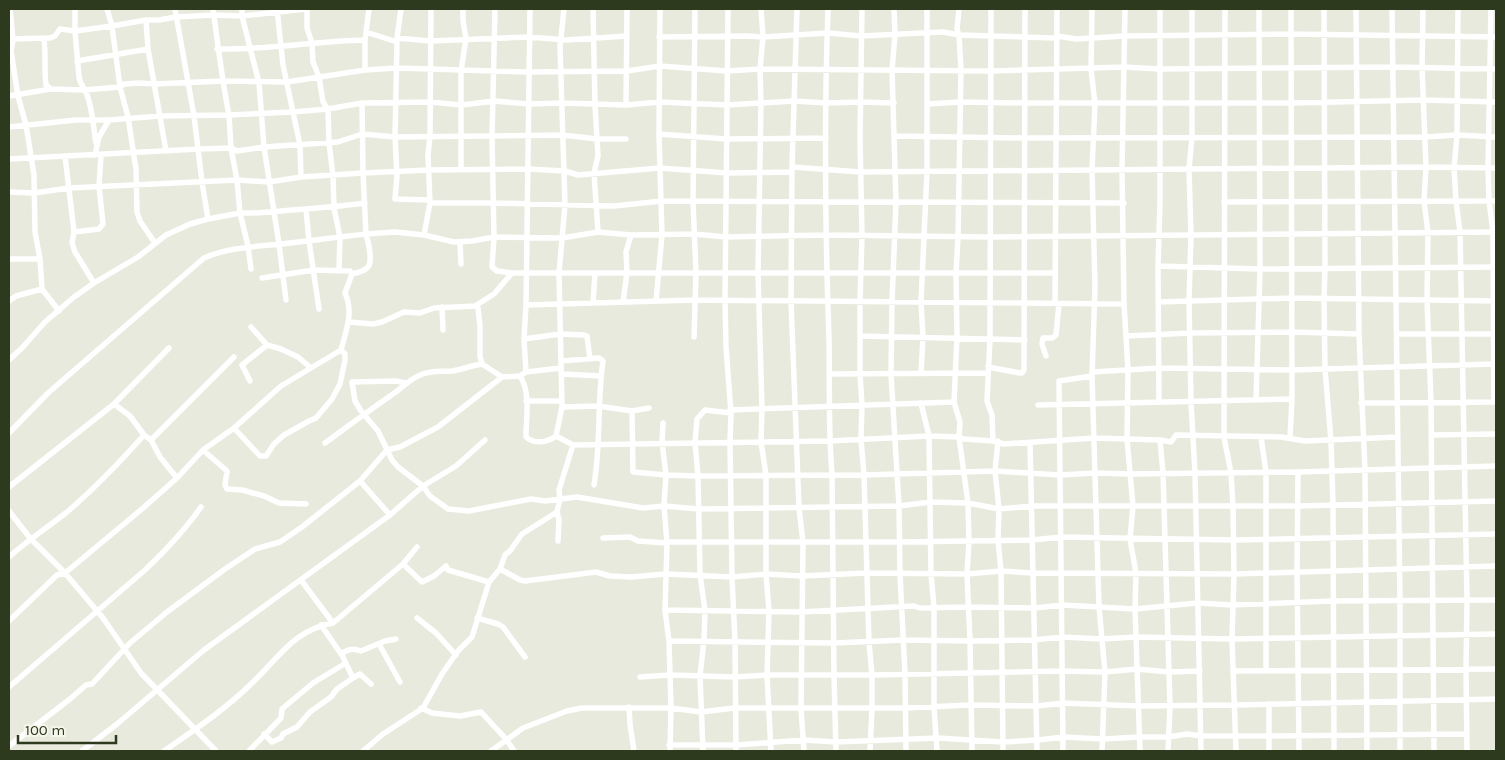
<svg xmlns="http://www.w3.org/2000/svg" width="1505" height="760" viewBox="0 0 1505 760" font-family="Karla,sans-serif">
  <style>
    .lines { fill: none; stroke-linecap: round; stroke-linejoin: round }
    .minor { stroke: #fff; stroke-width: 5.5 }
  </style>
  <rect width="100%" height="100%" fill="#e7eadd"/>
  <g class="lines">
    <path class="minor" d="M10 9 13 40 11 51 18 96 26 125 34 175 35 232 40 259 42 289 59 311
      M75 9V31L112 26 120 87 128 117 136 169 137 212 140 221 155 243
      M107 9 112 26 146 20H159L176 17 213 15 242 16 306 9
      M175 9 194 116 202 182 208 219
      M242 9V16L259 83 264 147 279 244 286 300
      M277 9 283 65 300 145 301 177
      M307 9V28L312 43 313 62 319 77 323 102 328 109 329 143 333 176 334 208 340 237 339 270
      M495 9 492 137 494 237 562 238 598 232 631 235 694 234 726 237 826 235 990 237 1496 232
      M593 9 595 105 598 156 594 173 598 232
      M728 9 725 300 726 347 731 413 730 442 732 577 735 641 736 751
      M761 9 763 37 760 69 761 104 758 273 762 408 761 442 766 475V574L769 611 767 675 771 751
      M828 9C824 118 825 228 829 338 830 384 828 429 832 474L834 676 836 751
      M862 9 860 138 862 235 860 302V374L862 405 861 439 864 475 869 643 872 675V708L870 751
      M894 9 895 35 892 70 896 202 892 302 891 374 899 506 900 574 905 674 906 751
      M959 9 957 29 959 35 961 70 958 237 956 273 957 337 954 402 960 422 959 437 968 503 969 541 967 574 970 641 972 751
      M991 9 990 339 987 401 992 415 993 441
      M1092 9 1091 69 1095 104 1092 170 1095 287 1092 376 1099 607 1105 672 1102 751
      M1125 9 1122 169 1124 304 1128 370 1127 439 1133 506 1130 539 1136 573 1135 609 1140 751
      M1192 9V137L1189 169 1191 235 1189 301 1191 402 1195 473 1201 751
      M1225 9 1224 437 1231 473 1233 506 1234 574 1232 639 1236 751
      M1324 9 1325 268 1324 299 1325 369 1331 441 1333 505 1334 751
      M1356 9 1359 334 1365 470 1367 751
      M1392 9 1400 600V751
      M1423 9 1422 67 1426 167 1424 201 1428 233 1427 300 1431 402 1434 751
      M1458 9 1457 135 1454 168 1456 201 1460 232 1467 600 1466 669 1467 751
      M1491 9 1488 168 1489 201 1493 232 1494 402
      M146 20 148 49 166 151
      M366 32 397 42V38L430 41 529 37 566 40 627 36
      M659 37 747 36 763 37 828 33 861 36 943 32 959 35 1054 38 1057 36 1076 39 1125 36 1291 34 1496 37
      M397 38 401 9
      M9 39 50 38 55 36 60 29 75 31 79 77C80 84 85 89 87 95 93 111 93 126 96 143
      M44 39C46 55 44 68 46 85L51 89
      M397 42 395 137 397 176 395 199 430 200
      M217 49C267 50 316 41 365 40
      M77 61 148 49
      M365 70V40L369 9
      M9 96 51 89 84 90 120 87 124 84 139 83 155 84 222 81 287 82 365 70 397 68 528 72 627 71 660 66 727 71 760 69 991 71 1124 67 1160 69 1392 67 1496 69
      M362 103 363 173 428 170 527 169 565 171 578 175 660 168 727 173 792 172V167L861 172 1426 167 1496 168
      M927 104 960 102 1025 103H1291L1423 100 1496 102
      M626 105 627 9
      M9 127 76 120H109
      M659 134 726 139 826 138
      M895 136 1025 138 1425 137 1457 135 1496 137
      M95 155 99 137 109 120 160 116 229 115C222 80 218 45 213 9
      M65 156 74 232 72 243 75 252 94 283
      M9 159 199 149 231 148 237 151 264 147 338 142 362 134 395 137 563 135 597 139H626
      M792 167 797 9
      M461 169V71L466 38 463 21V9
      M792 172 791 301 799 508 803 542 801 709 804 751
      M9 192 34 193 69 188 237 180 231 148 229 115 292 112 328 109 362 103 430 102 462 105 494 101 529 104 562 103 626 105 660 102 727 105 794 101 826 103 861 102 894 103
      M1224 202 1496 201
      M430 203H494L614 206 662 201 1124 203
      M306 209 309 241 319 309
      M74 232 99 229 103 224 99 186 101 155
      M424 235 430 203 428 155 430 136 431 9
      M460 242 461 264
      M9 259H40
      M1158 266 1260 269 1496 267
      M251 269 248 246 240 213C262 214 284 210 306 209 326 207 345 206 365 203
      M9 301 16 296 42 289
      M656 301 662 235 659 134 660 9
      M623 302 627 273 626 252 631 235
      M1158 302 1292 298 1496 301
      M593 303 595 273
      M1055 304 1057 9
      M526 305 695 300 1124 304
      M475 306 494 294 512 273
      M442 307 443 330
      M349 322 373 324 382 322 404 312 420 313 434 308 475 306 478 308 480 326V356L482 364
      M251 327 267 345 281 349 298 357 311 368
      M1397 334H1493
      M860 336 1025 340
      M1127 336 1190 333 1292 332 1359 334
      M694 337 696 273 693 201 695 9
      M524 339 560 334 584 335 587 336 590 359
      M1046 356 1042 344 1043 338H1052L1056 335 1059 304
      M9 360 22 348 45 322 74 297 94 283 138 257 166 235 190 224 208 219 240 213 237 180 269 182 301 177 363 173 366 234 395 232 424 235 454 242 472 241 494 237 492 267 497 271 512 273H1055
      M561 361 599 358 603 361C597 402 601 444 594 485
      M988 366 993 368 1020 373H1022L1024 370 1025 9
      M526 372 524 339 526 305 530 9
      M1092 372 1160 368 1292 370 1494 364
      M921 373 923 337 921 302 927 171V9
      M562 374 601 376
      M829 374 988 373
      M520 376C531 393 526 417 526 437 535 445 548 442 556 436L562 407 559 273 565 205 560 47 564 9
      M250 381 242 365 267 345
      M406 383 396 381 352 382 355 401 361 411 378 431 392 460 398 467 423 486 430 496 448 509 469 511 531 499 545 501 577 497 643 508 664 506 699 509 899 506 930 502 968 503 999 509 1032 506H1298L1496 501
      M1256 400 1260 269 1259 9
      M526 401H562
      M1159 402 1158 266 1160 202V9
      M921 403 929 436 931 574 934 608V707L937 751
      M1361 403 1496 402
      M114 404 130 416 144 435 151 440 160 457 177 478
      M1038 405 1292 399
      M562 407 598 406 632 411 649 408
      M730 410 954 402
      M632 411 633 472 666 475 698 476 864 475 995 471 1060 475 1096 473 1130 474 1298 472 1496 466
      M663 423 662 442 666 475 664 506 667 543 665 610 669 641 671 708 670 751
      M234 428 260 456H266L274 444 284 435 309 421 316 418 332 399 340 384 345 360V354L341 350
      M9 433 48 393 204 258C229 247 254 247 281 244 309 241 338 237 366 234 368 241 373 261 368 267 365 271 357 273 352 274L350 271 314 270 262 278
      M1431 435 1496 434
      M556 436 573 445 829 441 929 436 959 437 964 439 993 441 1004 444 1094 438 1160 440 1171 442 1176 435 1281 437 1305 441 1398 437
      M1261 437 1266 472V671
      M1290 438 1292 399 1291 9
      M151 440 234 357
      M1160 440 1163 473 1170 706 1168 751
      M998 441 995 471 999 509 998 540 1001 571 1003 751
      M325 443C348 426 370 410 393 394 402 388 409 380 418 376 429 370 441 372 452 371 460 370 473 365 482 364L502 377 520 376 526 372 561 368
      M1030 443 1037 751
      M203 450 227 471 225 485 227 489 242 490 264 496 279 503 306 504
      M1298 472 1297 572 1299 751
      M360 481 390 515
      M9 487 114 404 169 348
      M9 511 30 538 65 573 103 618 141 673 216 751
      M603 538 630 537 638 541 667 543
      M558 541 559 520 557 512 560 499 559 490 573 445
      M667 542H899L1032 540 1061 537 1234 540 1496 534
      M9 557C27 541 48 527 67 512 94 489 120 462 144 435
      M403 564 422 582 434 576 446 566 448 570 489 582
      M500 569 520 580 525 581 596 572 610 576 631 577 666 574 732 577 766 574 801 576 867 573 967 574 1001 571 1032 573 1234 574 1496 566
      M301 580 333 623
      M665 610 801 612 914 606 920 608 968 607 1035 608 1062 605 1135 609 1197 603 1232 605 1332 601 1496 600
      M417 618 436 633 456 655
      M477 618 498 624 503 627 525 657
      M9 621 57 575 65 573 142 509 177 478 203 450 234 428 281 386 341 350C346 331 354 312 345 293L352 274
      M321 625 341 654C348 649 353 648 361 651L385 641 396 639
      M669 641 834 643 904 640 970 641 1034 640 1062 637 1102 639 1137 637 1232 639 1496 634
      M379 644 400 682
      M341 653 353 678 360 674 371 684
      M1233 671 1496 669
      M640 677 670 675 735 677 767 675H872L1062 671 1105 672 1137 669 1169 672 1200 671
      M9 687 145 570C165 551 185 530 201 507
      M629 707 630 724 634 751
      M421 708 432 713 460 716 481 712 506 739 514 751
      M264 734 272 742 281 738 283 734 297 727 310 712 331 697 337 689 353 678
      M669 745H735L804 740 836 742 938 738 1003 742 1038 740 1063 737 1103 739 1139 737H1168L1187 734 1202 736H1269L1467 734
      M9 746 70 699 86 685 92 684 130 643 167 612 225 569 255 549 280 542 302 527 360 481 387 450 400 447 438 427 502 377
      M82 751 117 724 204 650 390 515 423 486 456 466 485 440
      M164 751C194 730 226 709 252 683 279 658 293 630 333 623L403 564 417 547
      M249 751 281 718 282 709 313 683 346 663
      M363 751 383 734 423 708 442 674 458 651 472 637 489 582 500 569 505 555 510 551 522 534 557 512
      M491 751 523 728 567 711 582 708H671L701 712 734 708H905L970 705 1037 706 1063 703 1138 706 1235 705 1496 699
      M703 751 700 676 704 640 705 611 700 574 698 476 695 442 697 419 705 410 731 413
      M1063 751 1059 381 1092 376
      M1269 751V704"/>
  </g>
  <rect width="1505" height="760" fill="none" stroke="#2e3a1d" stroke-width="20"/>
  <path d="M18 735v8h98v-8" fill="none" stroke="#2e3a1d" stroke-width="2.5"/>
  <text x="25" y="735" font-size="15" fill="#2e3a1d" stroke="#f5f7ed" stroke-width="4" paint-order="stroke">100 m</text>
</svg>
